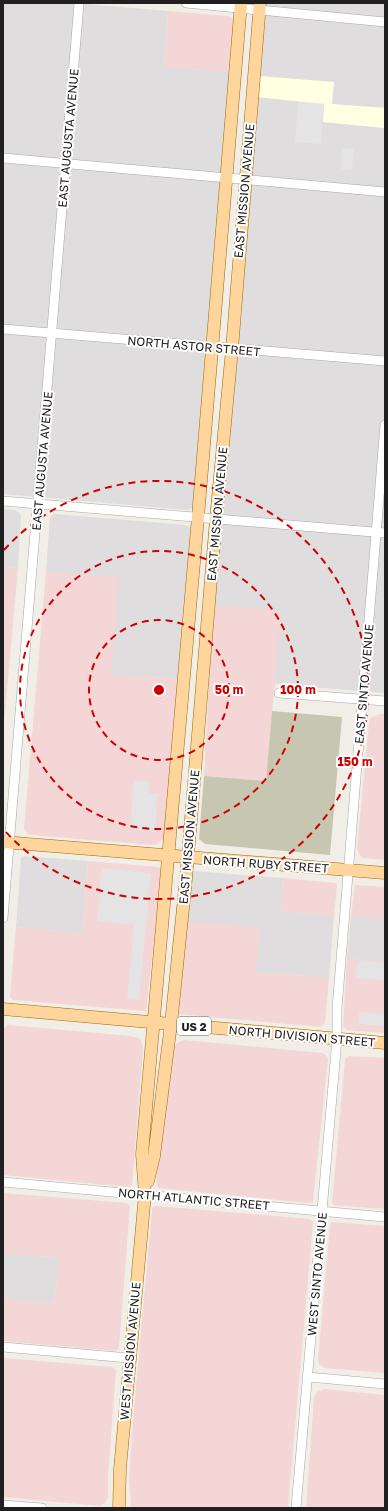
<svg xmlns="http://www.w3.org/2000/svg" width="388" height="1511" viewBox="0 0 388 1511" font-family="'Golos Text',sans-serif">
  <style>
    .residential { fill: #dfdddd }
    .commercial { fill: #f3d6d5 }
    .education { fill: #ffffe2 }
    .construction { fill: #c7c7b1 }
    .parking { fill: #e4e4e4 }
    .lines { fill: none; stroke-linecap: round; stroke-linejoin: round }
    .minor-casing { stroke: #a7a7a7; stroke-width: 10 }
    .major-casing { stroke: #9d6900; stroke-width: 13 }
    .minor { stroke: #fff; stroke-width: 9 }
    .major { stroke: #ffd59e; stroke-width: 12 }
    .ring { fill: none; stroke: #d10000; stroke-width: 2; stroke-dasharray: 7 5 }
    .labels { text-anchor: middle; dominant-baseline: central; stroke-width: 4; stroke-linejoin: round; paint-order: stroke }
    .shield { fill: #fff; stroke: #636363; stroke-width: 1 }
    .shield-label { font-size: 11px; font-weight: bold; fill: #202020 }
    .street-label { font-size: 12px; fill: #202020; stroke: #fff }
    .centre { fill: #d10000; stroke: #fff; stroke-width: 2 }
    .ring-label { font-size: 12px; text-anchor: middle; font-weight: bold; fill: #d10000; stroke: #fff; stroke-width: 4; stroke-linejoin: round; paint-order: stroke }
  </style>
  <rect width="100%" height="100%" fill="#f1eee7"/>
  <path class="residential" d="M3 3H74L168 11 164 67 230 72 194 504 192 508 187 510 3 494Z
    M265 3H385V108L331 104 334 83 259 76Z
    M257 97 325 104 323 122 385 128V693L274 684 213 605Z
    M3 509 16 510 21 515 18 568 3 567Z
    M54 514 186 525 190 527 191 530 179 679 111 675 46 572 50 518Z
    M24 856 88 861 82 933 16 927 21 858Z
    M192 871 283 878 280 911 334 916 329 978 256 972 186 921Z
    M351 916 385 919V962L347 959Z
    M3 1253 59 1258 55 1300 51 1304 3 1298Z"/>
  <path class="commercial" d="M168 11 228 16 233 19 235 23 230 72 164 67Z
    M3 567 18 568 3 734Z
    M46 572 119 577 111 675 179 679 165 834 164 838 158 844 152 845 31 835 28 834 24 829Z
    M213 605 281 611 266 781 204 776Z
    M380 714H385V860L363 858 360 856 357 849 369 723 371 718Z
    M88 861 158 867 162 869 146 1011 13 1000 10 997 16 927 82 933Z
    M283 878 336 883 337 886 334 916 280 911Z
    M355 885 385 887V919L351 916Z
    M186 921 260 928 256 972 329 978 325 1023 320 1027 178 1014Z
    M347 959 385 962V1033L347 1030 343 1026Z
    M8 1025 131 1036 139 1038 142 1042 143 1050 132 1185 129 1187 3 1175V1029Z
    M184 1040 322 1053 326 1055 328 1059 313 1202 309 1203 158 1188 156 1182 164 1110 174 1047 177 1043Z
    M350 1056 385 1058V1209L334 1205 332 1202 345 1060 347 1057Z
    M3 1193 127 1203 130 1206 119 1347 117 1350 114 1351 3 1341V1298L51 1304 55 1300 59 1258 3 1253Z
    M157 1206 309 1219 313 1222 288 1508H135L131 1506 129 1481 133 1420 152 1210 153 1207Z
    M331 1222 385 1226V1373L325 1368 319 1364 318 1359 330 1225Z
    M3 1358 112 1367 116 1370 108 1476V1497L105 1503 100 1506 3 1497Z
    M324 1389 385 1395V1508H306L314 1398 317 1392Z"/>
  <path class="education" d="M259 76 334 82 332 104 385 108V128L323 122 324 104 257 97Z"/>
  <path class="construction" d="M272 711 342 717 330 855 205 844 199 839 204 776 266 781Z"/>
  <path class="parking" d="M298 102 324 104 321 144 295 142Z
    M342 148 354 149 352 170 341 169Z
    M134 781 150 782 149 793 158 794 155 832 130 829Z
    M102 868 151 873 139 1000 127 999 134 925 97 921Z
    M358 961 385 963V980L356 978Z
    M359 1012 385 1014V1026L358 1024Z"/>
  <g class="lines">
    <g class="minor-casing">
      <path id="minor" d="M186 3 385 22
        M3 158 385 192
        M3 329 385 361
        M3 501 385 533
        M279 693 385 701
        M3 918 79 3
        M3 1182 385 1217
        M3 1347 129 1358
        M308 1377 385 1384
        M3 1505 42 1508
        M296 1508 337 1039V1008L385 425"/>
    </g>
    <g class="major-casing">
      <path id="major" d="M3 842 385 873
        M3 1009 385 1043
        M148 1181 154 1156 171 1024 186 879 216 519 232 349 260 3
        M119 1508 120 1469 145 1194 142 1154 198 517 241 3"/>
    </g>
    <use href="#minor" class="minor"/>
    <use href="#major" class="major"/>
  </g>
  <g class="ring">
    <circle cx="159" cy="690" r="70"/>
    <circle cx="159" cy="690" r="139"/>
    <path d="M4 550A209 209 0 1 1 4 830"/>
  </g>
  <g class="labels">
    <rect class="shield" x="177" y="1017" width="34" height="18" rx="3"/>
    <g class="shield-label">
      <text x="194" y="1026">US 2</text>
    </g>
    <g class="street-label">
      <text transform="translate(68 138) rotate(-85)">EAST AUGUSTA AVENUE</text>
      <text transform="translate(244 191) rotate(-85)">EAST MISSION AVENUE</text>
      <text transform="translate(194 346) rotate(5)">NORTH ASTOR STREET</text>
      <text transform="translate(42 461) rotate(-85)">EAST AUGUSTA AVENUE</text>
      <text transform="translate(217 514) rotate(-85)">EAST MISSION AVENUE</text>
      <text transform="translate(364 684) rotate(-85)">EAST SINTO AVENUE</text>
      <text transform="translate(189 837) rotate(-85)">EAST MISSION AVENUE</text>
      <text transform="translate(266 864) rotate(4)">NORTH RUBY STREET</text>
      <text transform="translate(302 1036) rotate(5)">NORTH DIVISION STREET</text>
      <text transform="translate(194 1199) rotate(5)">NORTH ATLANTIC STREET</text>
      <text transform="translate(317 1274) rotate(-85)">WEST SINTO AVENUE</text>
      <text transform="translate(130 1351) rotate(-85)">WEST MISSION AVENUE</text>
    </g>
  </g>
  <circle cx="159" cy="690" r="6" class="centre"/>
  <g class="ring-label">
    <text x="229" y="694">50 m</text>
    <text x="298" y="694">100 m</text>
    <text x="355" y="766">150 m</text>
  </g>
  <rect width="388" height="1511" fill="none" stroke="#202020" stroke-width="8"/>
</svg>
